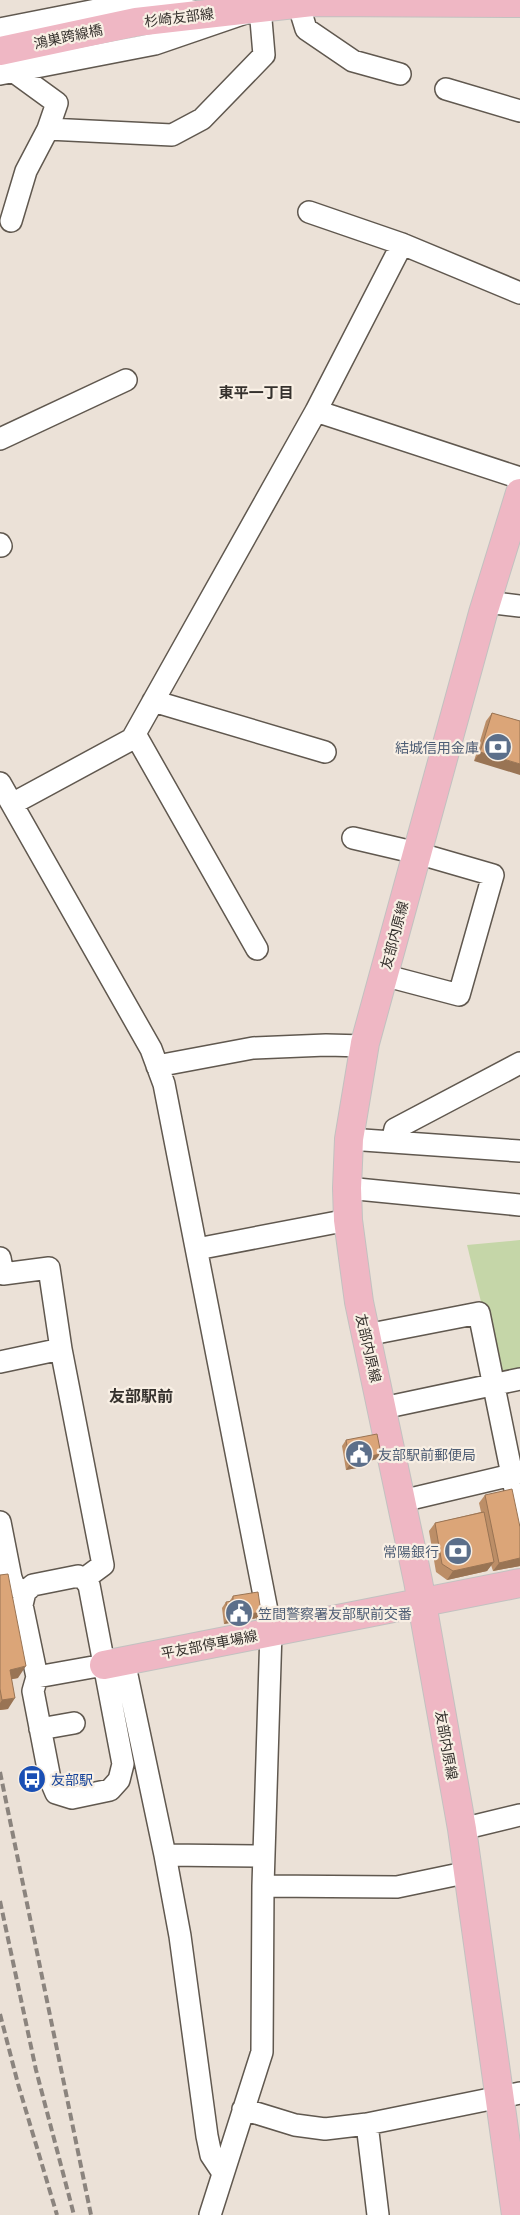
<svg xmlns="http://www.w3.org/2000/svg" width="520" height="2215" viewBox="0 0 520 2215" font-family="Barlow,'Noto Sans JP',sans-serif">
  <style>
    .green { fill: #c5d6a8 }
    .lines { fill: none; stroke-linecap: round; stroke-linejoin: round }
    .minor-casing { stroke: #60584f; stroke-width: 24 }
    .major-casing { stroke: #c2c1c0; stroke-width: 30 }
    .minor { stroke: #fff; stroke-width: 21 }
    .major { stroke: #efb7c4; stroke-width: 28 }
    .rail { stroke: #8b847e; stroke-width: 4; stroke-dasharray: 8 4; stroke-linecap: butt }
    .wall { fill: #bc8e67 }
    .shaded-wall { fill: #997454 }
    .building { fill: #dba578; stroke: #997454 }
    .labels { text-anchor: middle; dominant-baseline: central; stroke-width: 4.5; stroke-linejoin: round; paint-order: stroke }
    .street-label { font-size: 14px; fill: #35312d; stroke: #f8efe4 }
    .service-label { font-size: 14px; fill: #4e5e75; stroke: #f8efe4; text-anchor: end }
    .transit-label { font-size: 14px; fill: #164399; stroke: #f8efe4; text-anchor: start }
    .neighbourhood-label { font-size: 15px; font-weight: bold; fill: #35312d; stroke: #f8efe4 }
    .quarter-label { font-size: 16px; font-weight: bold; fill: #35312d; stroke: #f8efe4 }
  </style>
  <rect width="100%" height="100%" fill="#ebe1d7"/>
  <path class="green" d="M520 1240V1370L499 1375 467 1245Z"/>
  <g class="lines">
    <g class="minor-casing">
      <path id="minor" d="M150 0 196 12
        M298 3 306 29 353 61 400 74
        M0 29 147 0
        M0 74 155 44 260 8 264 55 202 119 172 135 48 129
        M446 89 520 111
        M309 212 402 244 520 293
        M11 221 26 171 48 129 57 103 13 71
        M316 411 520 478
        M0 439 126 380
        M0 544 1 546
        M486 602 520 606
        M153 701 325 752
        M135 734 257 949
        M0 783 151 1049 164 1084 271 1631 263 1886 262 2052 210 2215
        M12 804 132 739 316 411 402 244
        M353 838 417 853 493 875 459 995 383 975
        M157 1066 253 1048 326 1045 365 1046
        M349 1139 520 1151
        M392 1142 395 1129 520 1063
        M347 1188 520 1205
        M197 1249 348 1220
        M0 1258 3 1274 49 1268 61 1349
        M366 1335 479 1313 520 1514
        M0 1362 61 1349 103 1565 84 1579
        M383 1408 520 1379
        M402 1501 520 1473
        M0 1522 11 1578 14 1586 25 1592
        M78 1576 84 1579 89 1585 123 1764 119 1780 110 1790 72 1798 56 1793 50 1779 33 1691 37 1677 22 1605 25 1592 33 1585Z
        M124 1661 165 1855 180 1936 207 2136 211 2155 223 2173
        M37 1677 104 1665
        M40 1729 74 1723
        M462 1829 520 1815
        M165 1855 264 1856
        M263 1886 397 1887 469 1872
        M243 2109 295 2125 325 2129 367 2124 520 2093
        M367 2124 378 2215"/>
    </g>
    <g class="major-casing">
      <path id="major" d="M0 51 136 22 312 2 520 3
        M104 1665 520 1583
        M516 2215 462 1829 418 1581 359 1302 348 1220 347 1188 349 1139 365 1043 483 613 520 493"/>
    </g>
    <use href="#minor" class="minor"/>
    <use href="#major" class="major"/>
    <path class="rail" d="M0 1772 91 2215
      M0 1901 36 2070 74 2215
      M0 2014 18 2084 57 2215"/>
  </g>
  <path class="wall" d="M492 713 520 721 474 761 486 721Z
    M346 1440 381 1454 377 1459 365 1462 362 1467 346 1470 342 1446Z
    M485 1495 520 1527V1566L493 1571 491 1565 487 1571 447 1580 436 1572 429 1531 435 1523 481 1512 479 1503Z
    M0 1575 18 1678 12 1679 8 1709 0 1710Z
    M233 1596 261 1612 257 1618 224 1624 222 1608 226 1602H229Z"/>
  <path class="shaded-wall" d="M480 752 520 764V775L474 761Z
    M381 1454 377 1459 365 1462 362 1467 346 1470 350 1464 365 1457Z
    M520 1558V1566L493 1571 499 1563Z
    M494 1562 487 1571 447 1580 453 1571Z
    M261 1612 257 1618 224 1624 228 1618Z
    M26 1666 18 1678 2 1681 10 1670Z
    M15 1698 8 1709 0 1710V1703L2 1700Z"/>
  <path class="building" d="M492 713 520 721V764L480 752Z
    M377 1434 381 1454 365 1457 366 1461 350 1464 346 1440Z
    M512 1489 520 1527V1558L499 1563 485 1495Z
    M484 1512 494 1562 453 1571 442 1564 435 1523Z
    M8 1574 26 1666 10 1670 15 1698 2 1700 0 1689V1575Z
    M258 1592 261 1612 228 1618 226 1602 233 1601V1596Z"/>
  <defs>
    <g id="bank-disc" transform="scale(1.4375)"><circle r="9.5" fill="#5c6f8a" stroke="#f8efe4"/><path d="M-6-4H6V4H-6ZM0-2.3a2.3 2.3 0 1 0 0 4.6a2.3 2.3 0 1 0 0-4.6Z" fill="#fff"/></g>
    <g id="civic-disc" transform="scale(1.4375)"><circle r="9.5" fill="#5c6f8a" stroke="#f8efe4"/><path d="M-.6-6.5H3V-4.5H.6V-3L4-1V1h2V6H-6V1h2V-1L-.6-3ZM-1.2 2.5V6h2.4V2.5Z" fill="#fff"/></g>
    <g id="bus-disc" transform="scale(1.4375)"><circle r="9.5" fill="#1a4fb4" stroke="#f8efe4"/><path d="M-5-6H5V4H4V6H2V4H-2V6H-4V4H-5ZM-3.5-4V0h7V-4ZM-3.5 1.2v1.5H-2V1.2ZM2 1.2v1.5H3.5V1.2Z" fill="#fff"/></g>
  </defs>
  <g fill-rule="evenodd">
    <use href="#bank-disc" x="498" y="747"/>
    <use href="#civic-disc" x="359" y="1454"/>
    <use href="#bank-disc" x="458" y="1551"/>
    <use href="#civic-disc" x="239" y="1613"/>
    <use href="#bus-disc" x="32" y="1779"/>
  </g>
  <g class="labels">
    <g class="street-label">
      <text transform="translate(179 17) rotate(-7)">杉崎友部線</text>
      <text transform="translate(68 36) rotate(-12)">鴻巣跨線橋</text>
      <text transform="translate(394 935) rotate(-75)">友部内原線</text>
      <text transform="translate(369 1348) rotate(77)">友部内原線</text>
      <text transform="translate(209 1644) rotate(-11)">平友部停車場線</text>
      <text transform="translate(447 1745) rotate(80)">友部内原線</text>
    </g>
    <g class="service-label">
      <text x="479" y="747">結城信用金庫</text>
      <text x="378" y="1454" text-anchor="start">友部駅前郵便局</text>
      <text x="439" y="1551">常陽銀行</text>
      <text x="258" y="1613" text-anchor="start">笠間警察署友部駅前交番</text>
    </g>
    <g class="transit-label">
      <text x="51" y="1779">友部駅</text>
    </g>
    <g class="neighbourhood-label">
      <text x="256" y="392">東平一丁目</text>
    </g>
    <g class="quarter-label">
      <text x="141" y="1395">友部駅前</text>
    </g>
  </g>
</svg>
